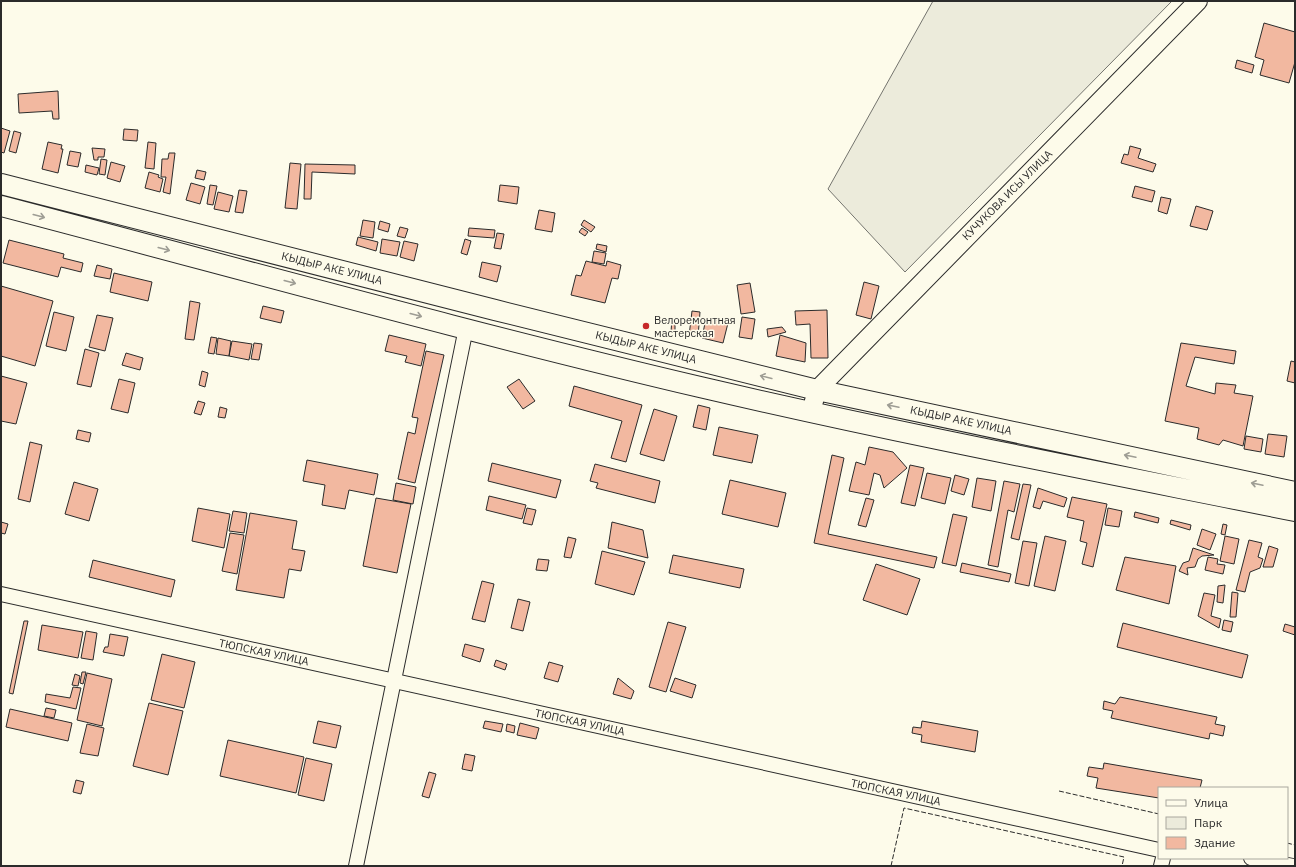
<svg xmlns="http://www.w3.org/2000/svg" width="1296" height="867" viewBox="0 0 1296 867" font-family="'IBM Plex Sans',sans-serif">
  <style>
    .green { fill: #ecebdb; stroke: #74746e }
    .building { fill: #f2b8a0; stroke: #2b2b2b }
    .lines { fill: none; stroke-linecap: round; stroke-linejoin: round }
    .minor-casing { stroke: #2b2b2b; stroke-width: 16 }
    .major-casing { stroke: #2b2b2b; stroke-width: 20 }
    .highway-casing { stroke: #2b2b2b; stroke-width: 22 }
    .minor { stroke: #fdfbea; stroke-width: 14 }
    .major { stroke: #fdfbea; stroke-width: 18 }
    .highway { stroke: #fdfbea; stroke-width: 20 }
    .fence { stroke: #2b2b2b; stroke-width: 1; stroke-dasharray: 5 2; stroke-linecap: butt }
    .oneway { stroke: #9e9d94 }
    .poi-dot { fill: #c62828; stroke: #fdfbea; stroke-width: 1.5 }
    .labels { text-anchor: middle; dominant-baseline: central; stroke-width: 3; stroke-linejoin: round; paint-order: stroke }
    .street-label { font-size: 11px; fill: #2b2b2b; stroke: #fdfbea }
    .poi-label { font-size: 11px; fill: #2b2b2b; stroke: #fdfbea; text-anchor: start }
  </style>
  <rect width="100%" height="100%" fill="#fdfbea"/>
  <path class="green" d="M933 1H1172L905 272 828 189Z"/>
  <path class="building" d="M1264 23 1295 32V62L1289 83 1260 75 1264 60 1255 57Z
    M1237 60 1254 65 1252 73 1235 68Z
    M58 91 59 119H53L52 111 19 113 18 94Z
    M1 128 10 131 4 153 1 152Z
    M124 129 138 130 137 141 123 140Z
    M14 131 21 133 16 153 9 151Z
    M48 142 62 145 61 149H63L58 173 42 169Z
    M148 142 156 143 154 169 145 168Z
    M1130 146 1141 149 1138 158 1156 164 1153 172 1121 163 1124 154 1128 155Z
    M92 148 105 149 104 157H98V160H94Z
    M70 151 81 153 78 167 67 165Z
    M169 153H175L170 194 163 192 166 177H161L162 159H168Z
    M101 159 107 160 105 175 99 174Z
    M111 162 125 166 120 182 107 178Z
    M290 163 301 164 297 209 285 208Z
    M305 164 355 165V174L312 172 311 199H304Z
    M86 165 99 168 97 175 85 172Z
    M197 170 206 172 204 180 195 178Z
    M149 172 159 175 158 177 163 179 160 192 145 188Z
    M191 183 205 187 200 204 186 200Z
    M210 185 217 186 213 205 207 204Z
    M500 185 519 187 517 204 498 201Z
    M1135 186 1155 191 1152 202 1132 197Z
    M239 190 247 191 243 213 235 212Z
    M218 192 233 196 229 212 214 209Z
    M1161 197 1171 199 1167 214 1158 211Z
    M1196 206 1213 211 1207 230 1190 226Z
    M539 210 555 213 552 232 535 229Z
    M363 220 375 222 373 238 360 236Z
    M584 220 595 227 591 232 581 225Z
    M380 221 390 224 388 232 378 229Z
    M400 227 408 229 405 238 397 236Z
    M469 228 495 230 494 238 468 236Z
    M582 228 588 232 585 236 579 232Z
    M497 233 504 234 501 249 494 248Z
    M358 237 378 242 376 251 356 245Z
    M382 239 400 242 397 256 380 253Z
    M465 239 471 241 467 255 461 253Z
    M9 240 64 254 63 258 83 263 81 272 61 267 58 277 3 263Z
    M404 241 418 244 414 261 400 257Z
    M597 244 607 246 606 252 596 249Z
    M594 251 606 253 604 264 592 262Z
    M586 261 606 266 607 261 621 265 618 279 612 278 605 303 571 295 576 275 581 276Z
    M482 262 501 266 497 282 479 277Z
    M97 265 112 269 110 279 94 276Z
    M114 273 152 282 148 301 110 292Z
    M864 282 879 286 871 319 856 315Z
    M750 283 755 312 741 314 737 285Z
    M1 286 53 301 35 366 1 356Z
    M190 301 200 303 194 340 185 339Z
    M263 306 284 311 281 323 260 318Z
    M827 310 828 358H811L810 324 796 325 795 311Z
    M692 311 700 312 698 337 689 336Z
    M54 312 74 317 66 351 46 346Z
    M97 315 113 318 105 351 89 347Z
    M742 317 755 319 752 339 739 337Z
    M672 318 675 319V332H671Z
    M706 318 728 323 723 343 702 338Z
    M782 327 786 332 768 337 767 329Z
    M389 335 426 344 421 366 405 362 407 356 385 351Z
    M780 335 806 343 805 362 776 356Z
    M211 337 217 338 214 354 208 353Z
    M218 338 231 341 229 356 216 354Z
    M232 341 252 344 249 360 229 356Z
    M254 343 262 344 259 360 251 359Z
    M1181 343 1236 351 1234 364 1195 357 1186 386 1215 394 1216 383 1236 385 1234 393 1253 396 1243 446 1223 440 1219 445 1197 439 1199 428 1165 421Z
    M85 349 99 353 91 387 77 384Z
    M426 351 444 355 415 483 398 479 408 432 415 434 418 418 412 417Z
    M126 353 143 358 140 370 122 365Z
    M1291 361 1295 362V383L1287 381Z
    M202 371 208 373 205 387 199 385Z
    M1 376 27 383 16 424 1 421Z
    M119 379 135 383 128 413 111 409Z
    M519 379 535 401 523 409 507 387Z
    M574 386 642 405 626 462 611 458 622 421 569 406Z
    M198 401 205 403 201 415 194 413Z
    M698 405 710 408 706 430 693 427Z
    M220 407 227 409 225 418 218 417Z
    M654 409 677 416 664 461 640 454Z
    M719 427 758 435 752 463 713 455Z
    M78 430 91 433 89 442 76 439Z
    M1268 434 1287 436 1284 457 1265 454Z
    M1246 436 1263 439 1261 452 1244 449Z
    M30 442 42 445 30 502 18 499Z
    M869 447 893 452 907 468 884 488 880 475 874 473 869 495 849 491 856 462 865 465Z
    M832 455 844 458 828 534 937 557 934 568 814 543Z
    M307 460 378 474 374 495 349 490 345 509 322 505 325 485 303 481Z
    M492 463 561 480 556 498 488 481Z
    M595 464 660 481 655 503 596 488 598 483 590 481Z
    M910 465 924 468 915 506 901 503Z
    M927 473 951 478 945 504 921 498Z
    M955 475 969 479 964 495 951 491Z
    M977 478 996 481 991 511 972 507Z
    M730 480 786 493 778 527 722 514Z
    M1004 481 1020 484 1014 512 1008 510 998 567 988 565Z
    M74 482 98 489 89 521 65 514Z
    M396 483 416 487 413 504 393 500Z
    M1023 484 1031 485 1019 540 1011 538Z
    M1038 488 1067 498 1064 507 1043 501 1040 509 1033 507Z
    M489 496 526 505 522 519 486 510Z
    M1072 497 1107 504 1093 567 1082 564 1087 543 1080 541 1084 521 1067 517Z
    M376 498 411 504 397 573 363 566Z
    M866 498 874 500 866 527 858 525Z
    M198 508 230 514 224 548 192 541Z
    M527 508 536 510 532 525 523 523Z
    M1108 508 1122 511 1119 527 1105 525Z
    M233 511 247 513 244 533 229 531Z
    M1135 512 1159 518 1158 523 1134 517Z
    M250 513 297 521 292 549 305 551 301 571 289 569 284 598 236 590Z
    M953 514 967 517 956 566 942 563Z
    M1171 520 1191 525 1190 530 1170 524Z
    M1 522 8 524 5 534 1 533Z
    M612 522 643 530 648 558 608 548Z
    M1223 524 1227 525 1225 535 1221 534Z
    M1202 529 1216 534 1210 550 1197 545Z
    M230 533 244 535 237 574 222 571Z
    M1045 536 1066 541 1055 591 1034 586Z
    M1225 536 1239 539 1234 564 1220 561Z
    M568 537 576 539 571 558 564 557Z
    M1249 540 1262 543 1258 557 1263 559 1260 568 1250 572 1245 592 1236 590Z
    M1023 541 1037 543 1029 586 1015 583Z
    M1269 546 1278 549 1273 567H1263Z
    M1193 548 1214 555 1202 556 1198 559 1195 567 1187 568 1188 575 1179 571 1183 563 1189 561Z
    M602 551 645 562 634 595 595 584Z
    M673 555 744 569 740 588 669 573Z
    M1125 557 1176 566 1169 604 1116 590Z
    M1208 557 1218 559 1217 564 1225 565 1223 574 1205 570Z
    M538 559 549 560 547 571 536 570Z
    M93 560 175 580 171 597 89 577Z
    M962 563 1011 574 1009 582 960 572Z
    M876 564 920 579 907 615 863 600Z
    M482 581 494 584 485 622 472 619Z
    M1225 585 1223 603 1217 602 1218 586Z
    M1232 592 1238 593 1236 617H1230Z
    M1204 593 1215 595 1211 616 1221 619 1219 628 1198 616Z
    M518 599 530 602 523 631 511 628Z
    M1224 620 1233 622 1231 632 1222 630Z
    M24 621H28L13 694 9 693Z
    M668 622 686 627 666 692 649 687Z
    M1123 623 1248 655 1242 678 1117 647Z
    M1285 624 1295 627V635L1283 631Z
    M42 625 83 632 78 658 38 650Z
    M86 631 97 633 93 660 81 658Z
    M110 634 128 637 124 656 103 652 105 647H108Z
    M465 644 484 649 480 662 462 656Z
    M162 654 195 662 184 708 151 700Z
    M496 660 507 664 505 670 494 666Z
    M549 662 563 666 558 682 544 678Z
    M82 672H86L83 684 80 683Z
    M87 673 112 679 102 726 77 720Z
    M75 674 80 676 78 686 72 685Z
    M618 678 634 691 631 699 613 694Z
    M675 678 696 685 692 698 670 691Z
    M73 687 81 688 76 709 45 702 46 694 70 698Z
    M1120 697 1217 717 1215 724 1225 726 1223 736 1210 733 1209 739 1111 718 1113 711 1103 709 1104 701 1115 704Z
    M149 703 183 711 168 775 133 766Z
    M46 708 56 710 54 718 44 716Z
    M10 709 72 723 68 741 6 727Z
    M318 721 341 726 336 748 313 743Z
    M485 721 503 724 501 732 483 728Z
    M922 721 978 731 975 752 921 742 922 735 912 733 913 727 921 728Z
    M520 723 539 728 536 739 517 735Z
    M87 724 104 728 98 756 80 753Z
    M507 724 515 726 514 733 506 731Z
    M228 740 304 757 296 793 220 776Z
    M465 754 475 756 472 771 462 769Z
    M306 758 332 764 324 801 298 795Z
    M1104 763 1202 780 1200 788H1159V798L1096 788 1098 778 1087 776 1089 767 1103 769Z
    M429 772 436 774 429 798 422 796Z
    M76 780 84 782 81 794 73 792Z"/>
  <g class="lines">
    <g class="minor-casing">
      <path id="minor" d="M1 594 1159 850
        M1251 858 1293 866
        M356 866 466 328
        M1161 866 1163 858"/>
    </g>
    <g class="major-casing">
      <path id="major" d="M811 412 817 390 1198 1"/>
    </g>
    <g class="highway-casing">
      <path id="highway" d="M1 184 495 310 817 390 1295 492
        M1 206C234 267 466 332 700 387 897 433 1096 471 1295 511"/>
    </g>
    <use href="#minor" class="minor"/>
    <use href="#major" class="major"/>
    <use href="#highway" class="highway"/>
    <path class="fence" d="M1059 791 1159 814
      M1287 843 1295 845
      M891 866 904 808 1124 857 1122 866"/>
  </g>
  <defs><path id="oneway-shaft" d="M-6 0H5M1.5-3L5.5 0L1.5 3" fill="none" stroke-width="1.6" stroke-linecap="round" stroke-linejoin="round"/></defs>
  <g class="oneway">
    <use href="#oneway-shaft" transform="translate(39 216) rotate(15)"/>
    <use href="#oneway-shaft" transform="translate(164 249) rotate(15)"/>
    <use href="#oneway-shaft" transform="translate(290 282) rotate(15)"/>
    <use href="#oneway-shaft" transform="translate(416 315) rotate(15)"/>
    <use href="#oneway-shaft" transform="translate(766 377) rotate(-166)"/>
    <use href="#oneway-shaft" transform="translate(893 406) rotate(-168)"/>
    <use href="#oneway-shaft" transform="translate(1130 456) rotate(-168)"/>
    <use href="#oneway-shaft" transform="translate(1257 484) rotate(-168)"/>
  </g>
  <circle class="poi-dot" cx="646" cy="326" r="4"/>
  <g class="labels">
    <g class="street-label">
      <text transform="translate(1007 195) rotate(-45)">КУЧУКОВА ИСЫ УЛИЦА</text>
      <text transform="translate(332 268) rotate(14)">КЫДЫР АКЕ УЛИЦА</text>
      <text transform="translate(646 347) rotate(14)">КЫДЫР АКЕ УЛИЦА</text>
      <text transform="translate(961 420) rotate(12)">КЫДЫР АКЕ УЛИЦА</text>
      <text transform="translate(264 652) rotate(12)">ТЮПСКАЯ УЛИЦА</text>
      <text transform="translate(580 722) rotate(12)">ТЮПСКАЯ УЛИЦА</text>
      <text transform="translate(896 792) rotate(12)">ТЮПСКАЯ УЛИЦА</text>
    </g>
    <g class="poi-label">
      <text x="654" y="320">Велоремонтная<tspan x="654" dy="13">мастерская</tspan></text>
    </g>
  </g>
  <rect width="1296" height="867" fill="none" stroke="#2b2b2b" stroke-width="4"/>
  <rect x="1158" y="787" width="130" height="72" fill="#fdfbea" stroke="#a9a89e"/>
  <rect x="1166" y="800" width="20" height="6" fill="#fdfbea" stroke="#a9a89e"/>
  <text x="1194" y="807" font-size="12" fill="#2b2b2b">Улица</text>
  <rect x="1166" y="817" width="20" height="12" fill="#ecebdb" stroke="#a9a89e"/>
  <text x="1194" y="827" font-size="12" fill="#2b2b2b">Парк</text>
  <rect x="1166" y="837" width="20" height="12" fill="#f2b8a0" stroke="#a9a89e"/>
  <text x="1194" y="847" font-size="12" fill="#2b2b2b">Здание</text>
</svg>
